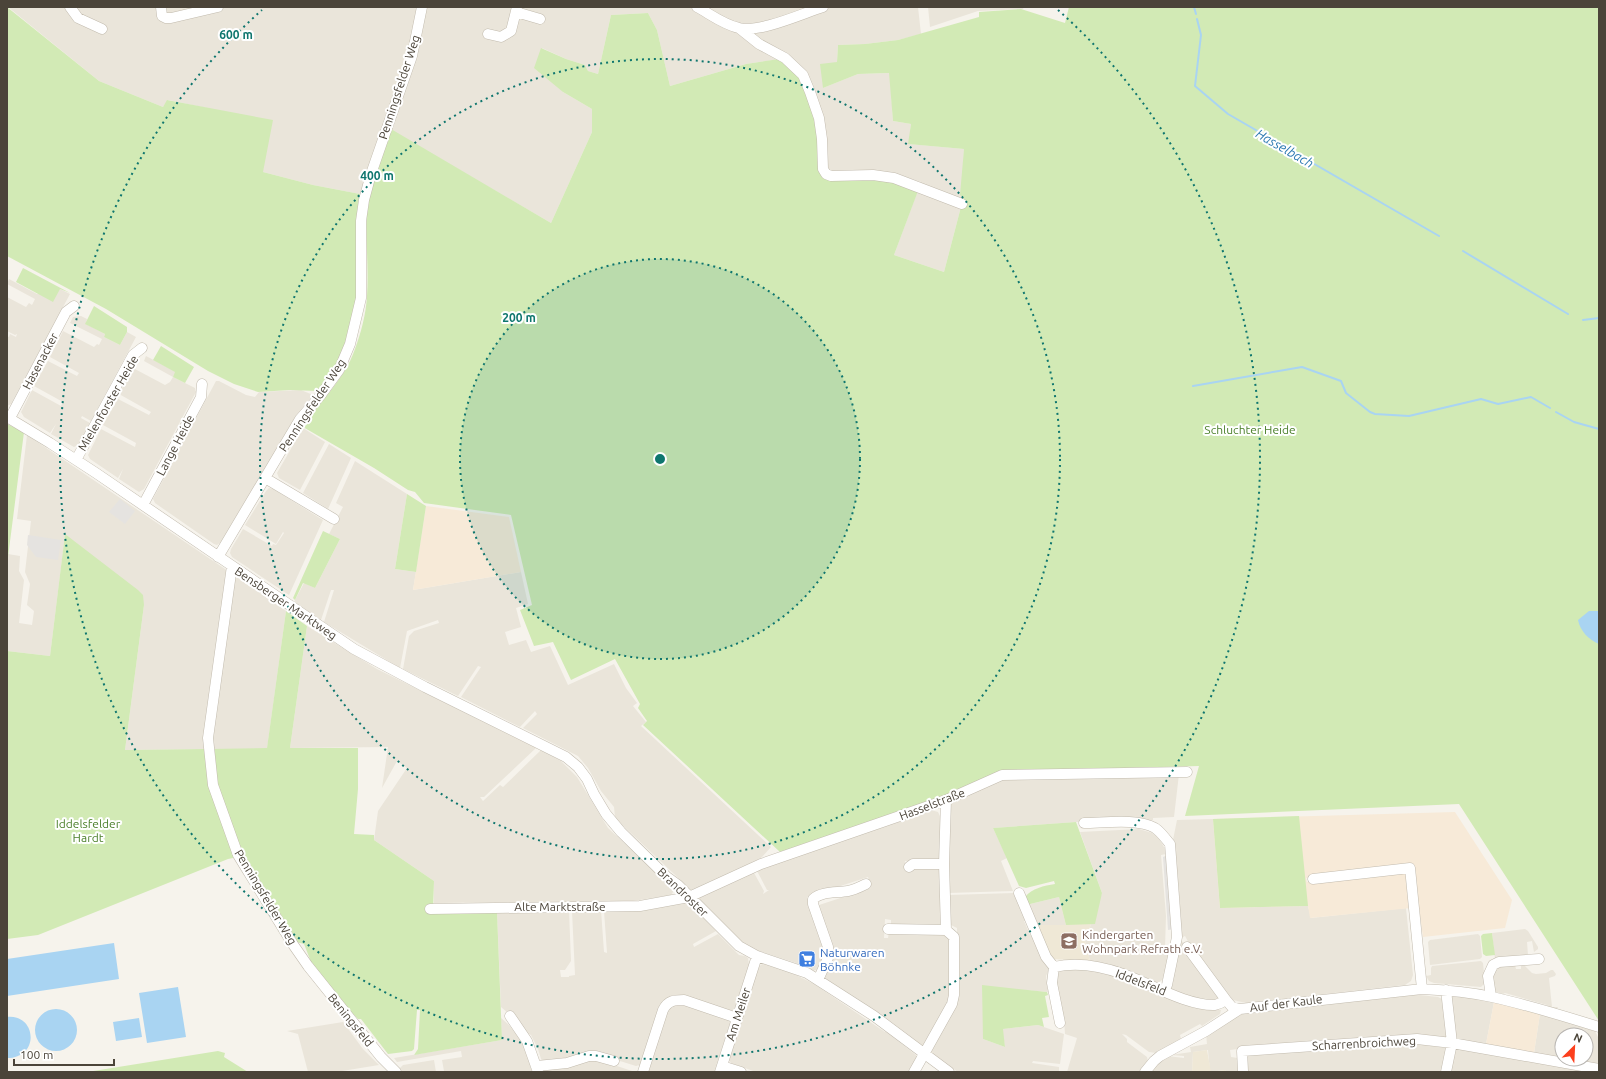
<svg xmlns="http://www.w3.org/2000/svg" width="1606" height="1079" viewBox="0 0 1606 1079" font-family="Ubuntu,sans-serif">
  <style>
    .residential { fill: #eae5da }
    .commercial { fill: #f7ead8 }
    .education { fill: #efe8d6 }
    .green { fill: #d2eab5 }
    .parking { fill: #e5e3e0 }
    .water { fill: #a9d4f2 }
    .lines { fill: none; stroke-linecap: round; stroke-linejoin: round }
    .stream { stroke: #a9d4f2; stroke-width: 2 }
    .minor-casing { stroke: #c2bbae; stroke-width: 11 }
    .minor { stroke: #fff; stroke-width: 10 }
    .ring { fill: none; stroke: #0f766e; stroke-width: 2; stroke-dasharray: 2 4 }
    .labels { text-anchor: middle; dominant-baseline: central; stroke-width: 4; stroke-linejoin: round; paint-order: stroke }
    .street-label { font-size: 12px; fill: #4b4439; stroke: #fff }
    .park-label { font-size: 12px; fill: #4a7f2a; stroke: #fff }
    .education-label { font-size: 12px; fill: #785e54; stroke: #fff; text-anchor: start }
    .shop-label { font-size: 12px; fill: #366cbe; stroke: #fff; text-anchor: start }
    .water-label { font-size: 13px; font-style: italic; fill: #2e7ab2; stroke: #fff }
    .centre { fill: #0f766e; stroke: #fff; stroke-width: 2 }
    .ring-label { font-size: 12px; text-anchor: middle; font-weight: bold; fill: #0f766e; stroke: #fff; stroke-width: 4; stroke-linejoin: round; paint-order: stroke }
  </style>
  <rect width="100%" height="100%" fill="#f6f3ec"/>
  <path class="residential" d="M8 7H918L921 34 898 40 865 44 838 45 837 62 823 88 858 74 890 73 893 121 911 124 909 144 964 149 962 203 944 272 894 255 921 182 896 174 833 173 827 171 787 58 746 64 670 86 657 30 648 13 611 15 598 74 588 71 585 65 566 59 542 48 563 92 592 109V132L551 223 384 126 360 194 313 185 263 172 207 108 168 100 163 107 99 81Z
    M928 7H1024L1023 9 978 11 930 27Z
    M9 279 37 294 60 289 70 294 11 404 7 406V336L9 337 10 334 16 337 17 334 15 335 7 331V297L26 307 29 303 32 305 35 299 7 284Z
    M81 316 87 319 86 324 105 334 104 337 120 345 127 332 136 337 91 421 82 416 81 418 90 423 78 445 74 447 51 434 56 424 50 433 24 417 21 412 32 390 61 406 63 402 34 386 48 361 77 376 79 373 50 357 63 331 94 347 97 344 99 345 102 339 70 323 73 317Z
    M146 356 176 372 173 377 195 388 196 392 144 489 139 492 119 479 123 469 118 478 90 459 88 455 101 429 135 447 136 443 103 425 118 399 149 415 151 412 119 394 133 368 165 385 170 382 173 377 144 361Z
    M216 381H219L246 395 255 397 259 392 301 390 313 395 297 414 221 542 217 545 214 544 155 503 153 499Z
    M303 428 325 442 300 490 279 478 277 473Z
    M27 435 228 571 204 749 125 750 144 605 65 535 50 656 7 651V565L8 554 20 556 19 571 24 580 19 623 32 625 34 611 27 605 30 584 25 572 31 521 17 519Z
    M329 444 351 458 328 509 303 493Z
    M355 461 407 494 395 569 416 572 413 590 521 572 528 604 516 608 521 627 505 632 509 645 526 640 531 652 550 646 568 685 614 664 626 688 637 703 633 706 646 722 641 726 771 847 761 858 692 891 617 820 615 817 614 807 601 791 588 768 578 756 523 728 537 714 535 711 520 727 461 697 481 667 478 666 458 696 403 669 409 636 414 631 439 623 438 620 407 631 400 668 324 622 334 590H331L321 620 294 602 304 583 315 588 340 539 329 534 343 507 336 503Z
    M269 488 273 489 323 520 289 595 232 557 230 553 231 549 243 529 272 546 273 544 276 545 284 533 283 532 276 544 245 525 266 491Z
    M235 578H238L286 611 267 749H210Z
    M307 626 377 669 536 748 484 797H480L483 801 500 785 503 787 541 750 561 761 577 777 608 828 673 889V892L671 895 633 901 434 903V881L374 840 378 811 407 768 397 761 382 788 388 747 290 748Z
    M1179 774 1174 817 1153 818V820L1076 822 993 828 1007 858 1001 861 1013 891 948 893V804L1003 779Z
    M931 810 938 812 940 816 941 858 936 862 905 861 904 870 908 871 913 866H936L940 868 941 871V923L939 927 934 929 914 928 891 926V920L885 919 884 938H888L889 932 944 935 950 939V997L948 1005 927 1042 923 1045H920L884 1019 825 978 830 960 831 949 816 906 871 888 868 877 807 897 825 945V957L819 969 812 971 796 963 756 950 747 945 734 936 697 899 698 896 753 871 764 891 763 894 769 890H767L756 869 765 865Z
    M1213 819 1220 908 1308 906 1311 918 1406 908 1413 975 1411 981 1405 985 1246 1003 1233 1000 1228 996 1190 945 1185 936 1181 938V919L1175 847 1173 840 1177 820Z
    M1139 829 1152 833 1158 837 1164 847 1166 854 1161 855 1166 916 1165 948 1170 954 1163 979 1158 983 1124 969 1090 961 1085 941 1102 893 1080 832Z
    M1014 893 1026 921H1024L1030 935H1032L1043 961 1049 969 1046 976 1048 992 1024 990 983 1039 1005 1047 1002 1029 1038 1025 1064 1034 1060 1064 1033 1061 1032 1063 1059 1067V1072H958L931 1054 930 1051 957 991V928L951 925 948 895Z
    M1059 897 1066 925H1035L1026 905Z
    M687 901 716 931 693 944 694 947 718 934 739 955 745 956 748 958 749 965 734 1010 731 1011 676 996 640 1065 636 1066 607 1057 542 1062 538 1049 531 1035 527 1033 508 1013 501 1007 497 912 569 911 571 961 565 970H560L561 977H569V976L575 975 572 911 601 910 604 952 607 953 604 911Z
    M1525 929 1528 931 1538 947V949L1534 952 1532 941 1527 942 1528 955 1495 960 1492 933Z
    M1478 934 1480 936 1482 957 1480 959 1430 965 1428 942 1430 940Z
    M1181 940 1220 996 1218 1000 1198 998 1183 994 1172 989 1171 987Z
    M1481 961 1483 963 1485 983 1481 987 1434 983 1429 981 1426 976 1431 975V968L1432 966Z
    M764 963 788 971 814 984 885 1032 886 1031 917 1056V1058L910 1072H756L731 1063 729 1060 758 967Z
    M1521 964 1525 966 1532 973 1536 974 1546 973 1551 970H1553L1556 974 1555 976 1549 978 1552 1007H1558L1556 1010 1548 1007 1547 1005 1505 993 1503 994 1495 992 1492 977 1494 971 1499 967 1515 965 1516 969H1521Z
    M1059 969 1091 970 1110 974 1199 1007 1221 1010 1220 1014 1202 1026 1200 1024 1180 1035 1181 1039 1156 1053 1149 1052 1126 1035 1122 1034 1127 1039V1042L1147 1057 1148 1062 1140 1072H1067L1077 1038 1065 1034 1064 1018 1055 978Z
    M1411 994 1438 997 1442 999 1447 1038 1407 1036 1295 1042 1230 1050 1231 1057 1238 1058 1240 1070 1235 1072H1226L1225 1070 1210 1072 1208 1050 1193 1052 1192 1072 1153 1071V1068L1167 1056 1184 1058V1056L1171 1055 1191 1052 1190 1047 1207 1044 1206 1034 1241 1013Z
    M1454 995 1494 1002 1486 1044 1455 1039 1450 998Z
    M678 1002 730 1020V1023L714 1072H646L668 1007Z
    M1540 1014 1595 1031 1599 1039V1065L1565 1059H1586V1035H1562V1058L1534 1053Z
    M501 1018 509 1025 519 1038 527 1052 532 1072H439L444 1071 442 1060 462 1057 461 1051 397 1062 394 1058 502 1040Z
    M343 1022 363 1049 379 1065 336 1072H308L298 1034 287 1031Z
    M1417 1044 1446 1048 1443 1072H1246L1244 1055Z
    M1456 1048 1594 1072H1450Z
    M434 1060 436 1072H401L399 1069 403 1065Z
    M591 1060 605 1062 635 1072H544V1068Z"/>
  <path class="commercial" d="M426 506 509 517 521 572 413 590Z
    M1455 812 1512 900 1505 928 1423 937 1413 866 1306 878 1307 882 1400 872 1404 873 1406 874 1411 908 1310 918 1308 906 1220 908 1213 819Z
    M1494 1002 1540 1014 1534 1053 1486 1044Z"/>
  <path class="education" d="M1061 906 1095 924H1091L1085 941 1090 961 1051 959 1037 925H1066Z
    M1207 1050 1211 1072 1225 1070 1226 1072H1192L1193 1052Z"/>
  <path class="green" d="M7 7 99 81 163 107 167 100 273 120 263 172 313 185 360 194 357 304 345 349 333 372 318 391 290 390 258 392 234 384 208 371 106 309 7 256Z
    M1069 7H1599V1021L1459 804 1185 816 1199 766 1124 768 1031 774 975 785 780 852 643 725 647 721 638 708 640 704 615 659 571 680 553 642 534 646 520 610 532 605 511 515 424 503 415 492 408 490 374 468 303 427C320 400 344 381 355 349 361 333 366 314 367 296 369 267 365 237 367 208 369 181 382 155 391 129L551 223 592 132V109L563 92 534 68 541 48 566 59 585 65 588 71 598 74 611 15 648 13 657 30 670 86 746 64 779 59 799 76 815 118 818 139 819 170 827 180 872 179 893 182 918 191 894 255 944 272 962 203V197L960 195 964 149 908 144 911 124 893 121 889 73 858 74 823 88 820 64 837 62 838 45 865 44 898 40 979 17V12L1021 9 1065 23Z
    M23 268 70 293 60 289 53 302 16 282Z
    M94 306 127 327V332L120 345 104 337 105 334 85 324Z
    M161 346 194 367 185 383 173 377 175 372 153 360Z
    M7 424 24 432 7 565Z
    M407 494 426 506 416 572 395 569Z
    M323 531 340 539 315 588 303 583 295 600 293 598Z
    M65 534 138 590 143 595 144 605 125 750 204 749 209 776 238 857 228 859 38 935 7 939V651L50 656Z
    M286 611 307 626 290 748H358V789L354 834 374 835V840L434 881 433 912H497L502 1040 414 1055 418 1049 420 1010H417L414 1049 412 1051 388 1054 361 1019H358L339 999 313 967 304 944 296 942 243 857 220 799 210 749 267 748Z
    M1299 816 1308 906 1220 908 1213 819Z
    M1076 822 1102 893 1095 924 1066 925 1059 897 1026 905 1025 897C1032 888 1044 886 1055 884L1054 881 1026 888 1019 886 993 828Z
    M1492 933 1495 955 1486 956 1483 954 1481 936 1483 934Z
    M982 985 1047 992 1048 995 1045 996 1049 1017 1042 1018 1044 1027 1038 1025 1003 1029 1005 1047 983 1039Z
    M218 1051 225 1053 224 1057 248 1072H87Z"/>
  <path class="parking" d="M120 499 135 511 125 524 109 512Z
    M28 535 61 540 58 560 36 557 27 545Z
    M1168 855 1174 929 1168 930 1163 857Z"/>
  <path class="water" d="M1589 611H1599V644C1589 640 1580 631 1578 620Z
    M114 943 119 979 7 996V959Z
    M178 987 186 1037 147 1043 139 993Z
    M35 1030a21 21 0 1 1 42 0a21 21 0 1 1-42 0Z
    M7 1017C37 1014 40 1058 7 1058Z
    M139 1018 142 1037 116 1041 113 1022Z"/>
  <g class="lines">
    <path class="stream" d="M1194 7 1196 14
      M1197 19 1201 35 1195 86 1228 114 1439 236
      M1463 251 1568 314
      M1583 320 1599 318
      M1193 386 1302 367 1341 381 1346 393 1370 412 1375 414 1409 416 1481 399 1498 404 1531 397 1550 408
      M1556 412 1574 422 1599 429"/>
    <g class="minor-casing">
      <path id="minor" d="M70 7 78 18 102 29
        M161 7 162 16 166 18H171L218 7
        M697 7C710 14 724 25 739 28 760 33 801 14 823 7
        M516 12 540 19
        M739 28 759 44 785 58 803 75 810 92 819 118 822 139 823 169 826 174 831 176 873 175 894 178 962 204
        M488 34 501 37 511 31 517 7
        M7 417 50 443 96 473 354 649 425 687 566 757 578 767 587 779 594 794 606 814 621 832 667 877 678 885 739 946 757 956 807 973 874 1016 949 1072
        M10 418 66 312 74 306
        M76 460 133 355 142 348
        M265 478 334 519
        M143 505 201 397 202 384
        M218 557 300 419 320 396 339 370 350 344 361 298V221L364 200 371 174 412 56 422 7
        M232 566 208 738 213 785 238 855 292 943 308 966 381 1057 396 1072
        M1084 823C1103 823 1138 818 1155 828 1161 832 1165 838 1170 844L1177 937 1167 985 1164 991
        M909 867 913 864H944
        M1313 879 1410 868 1422 989
        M1019 893 1046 957 1054 967 1052 983 1060 1023
        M430 909 640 906 689 897 761 864 946 800 1002 775 1187 772
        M888 929 946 930
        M1187 947 1226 1000 1232 1007 1240 1009
        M1054 967C1076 962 1101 966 1123 974 1149 983 1187 1006 1215 1005 1219 1004 1223 1002 1226 1000
        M818 980 828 958V947L813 904V899C822 891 837 893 848 891 854 890 860 887 866 884
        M1446 990 1452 1043 1446 1072
        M1491 996 1488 976 1493 965 1499 962 1539 959
        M510 1016 527 1041 538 1072
        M537 1066 567 1063 589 1056H596L614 1061
        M722 1066 741 1072
        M1243 1071 1242 1051 1417 1039 1452 1043 1599 1069
        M643 1072 663 1010C668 1000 675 1000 684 1000L737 1018
        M720 1072 757 956
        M914 1072 952 1004 954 995V937L946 930 944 864 946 800
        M1145 1072 1154 1061 1160 1056 1206 1031 1240 1009 1422 989C1445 990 1469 992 1492 997 1528 1005 1564 1016 1599 1027"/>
    </g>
    <use href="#minor" class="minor"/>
  </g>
  <circle cx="660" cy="459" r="200" fill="#0f766e" fill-opacity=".12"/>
  <g class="ring">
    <circle cx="660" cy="459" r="200"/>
    <circle cx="660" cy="459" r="400"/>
    <path d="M1058 10A600 600 0 1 1 262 10"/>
  </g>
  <defs>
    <g id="school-square" transform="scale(0.9)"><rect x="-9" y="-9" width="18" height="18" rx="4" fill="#8d6e63" stroke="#fff"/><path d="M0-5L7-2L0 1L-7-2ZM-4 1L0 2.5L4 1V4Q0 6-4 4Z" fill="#fff"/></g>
    <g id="supermarket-square" transform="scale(0.9)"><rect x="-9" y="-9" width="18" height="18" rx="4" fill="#3f7fe0" stroke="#fff"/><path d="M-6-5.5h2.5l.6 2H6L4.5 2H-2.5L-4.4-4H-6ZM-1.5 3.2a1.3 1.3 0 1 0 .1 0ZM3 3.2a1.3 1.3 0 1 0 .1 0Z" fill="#fff"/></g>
  </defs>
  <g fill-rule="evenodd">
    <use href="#school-square" x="1069" y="941"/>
    <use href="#supermarket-square" x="807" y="959"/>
  </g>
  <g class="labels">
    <g class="street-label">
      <text transform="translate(399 87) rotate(-72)">Penningsfelder Weg</text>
      <text transform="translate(40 361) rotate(-62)">Hasenacker</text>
      <text transform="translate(108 403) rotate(-60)">Mielenforster Heide</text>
      <text transform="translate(312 405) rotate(-56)">Penningsfelder Weg</text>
      <text transform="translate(175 445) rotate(-62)">Lange Heide</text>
      <text transform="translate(286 603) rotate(34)">Bensberger Marktweg</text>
      <text transform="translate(932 804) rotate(-21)">Hasselstraße</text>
      <text transform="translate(683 892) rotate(44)">Brandroster</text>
      <text transform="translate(266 897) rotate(59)">Penningsfelder Weg</text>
      <text x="560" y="906">Alte Marktstraße</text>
      <text transform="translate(1141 982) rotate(21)">Iddelsfeld</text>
      <text transform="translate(1286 1003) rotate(-7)">Auf der Kaule</text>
      <text transform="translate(738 1014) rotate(-72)">Am Meiler</text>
      <text transform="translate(351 1020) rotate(51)">Beningsfeld</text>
      <text transform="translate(1364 1043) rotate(-3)">Scharrenbroichweg</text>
    </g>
    <g class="park-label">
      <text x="1250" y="429">Schluchter Heide</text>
      <text x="88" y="823">Iddelsfelder<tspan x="88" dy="14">Hardt</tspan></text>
    </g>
    <g class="education-label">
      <text x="1082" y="934">Kindergarten<tspan x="1082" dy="14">Wohnpark Refrath e.V.</tspan></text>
    </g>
    <g class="shop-label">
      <text x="820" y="952">Naturwaren<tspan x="820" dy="14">Böhnke</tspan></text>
    </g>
    <g class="water-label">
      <text transform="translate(1285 148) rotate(30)">Hasselbach</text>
    </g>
  </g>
  <circle cx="660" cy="459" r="6" class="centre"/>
  <g class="ring-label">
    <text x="236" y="39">600 m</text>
    <text x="377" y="180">400 m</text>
    <text x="519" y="322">200 m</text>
  </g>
  <rect width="1606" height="1079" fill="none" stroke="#4b4439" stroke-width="16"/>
  <g transform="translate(1574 1047) rotate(24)"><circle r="19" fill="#ffffff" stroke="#b7b4b0"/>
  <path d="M0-3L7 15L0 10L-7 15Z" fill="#fc3f1d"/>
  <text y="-6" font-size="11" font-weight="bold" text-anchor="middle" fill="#4b4439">N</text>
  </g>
  <path d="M14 1059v6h100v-6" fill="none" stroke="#4b4439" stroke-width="2"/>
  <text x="20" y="1059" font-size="12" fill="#4b4439" stroke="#ffffff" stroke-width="3" paint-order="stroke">100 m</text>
</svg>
